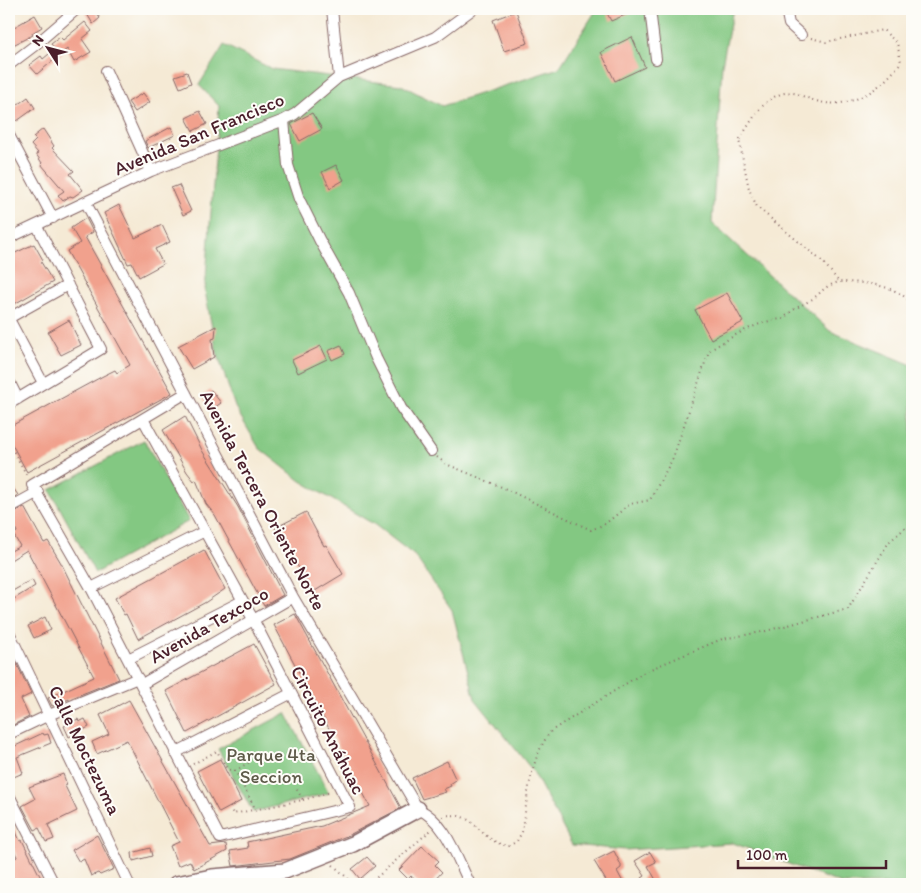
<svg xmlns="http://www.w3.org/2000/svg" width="921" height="893" viewBox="0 0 921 893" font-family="Itim,sans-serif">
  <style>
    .green { fill: #83c882; stroke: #667456 }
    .building { fill: #f1a18d }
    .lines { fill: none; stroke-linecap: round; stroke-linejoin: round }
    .street-casing { stroke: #866666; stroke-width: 12 }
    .secondary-casing { stroke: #866666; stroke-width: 18 }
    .path { stroke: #866666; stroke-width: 2; stroke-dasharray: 1 4; stroke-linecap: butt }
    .street { stroke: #fff; stroke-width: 10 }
    .secondary { stroke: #fff; stroke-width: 15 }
    .labels { text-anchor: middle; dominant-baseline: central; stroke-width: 4; stroke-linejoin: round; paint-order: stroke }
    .street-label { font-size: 19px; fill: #4a1f2b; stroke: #fdfcf7 }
    .park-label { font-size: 19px; fill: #5e5a49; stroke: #fdfcf7 }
  </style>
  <rect width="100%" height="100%" fill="#fdfcf7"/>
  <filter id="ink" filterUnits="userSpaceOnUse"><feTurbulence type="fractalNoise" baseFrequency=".02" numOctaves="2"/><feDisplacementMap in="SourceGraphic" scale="10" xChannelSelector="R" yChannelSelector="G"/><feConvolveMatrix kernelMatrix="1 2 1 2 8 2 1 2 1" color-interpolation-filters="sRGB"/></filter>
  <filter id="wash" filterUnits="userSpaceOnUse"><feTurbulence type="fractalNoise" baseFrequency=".0096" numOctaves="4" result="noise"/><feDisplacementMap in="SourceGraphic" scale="20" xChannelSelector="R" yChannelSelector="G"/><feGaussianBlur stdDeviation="1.12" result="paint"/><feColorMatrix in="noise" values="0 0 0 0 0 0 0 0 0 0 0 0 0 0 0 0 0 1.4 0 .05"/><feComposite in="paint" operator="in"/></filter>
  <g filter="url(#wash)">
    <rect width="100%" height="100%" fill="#f5ead5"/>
    <path class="green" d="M597 9H733L722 65 712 223 830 331 912 365V884H842L733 843 625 850 572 845 533 771 475 699 452 610 415 556 375 525 301 481 259 448 235 407 216 349 205 291 219 106 199 85 224 45 272 69 401 85 442 106 559 68Z
      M144 440 189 521 95 573 50 490Z
      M286 713 329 793 253 812 218 749Z"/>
    <g id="blocks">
      <path class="building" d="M84 9H93L100 18 93 24Z
        M614 9H639L611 21 607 13Z
        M516 11 528 43 504 51 493 20Z
        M35 15 42 27 32 33 33 35 9 47V30Z
        M85 22 92 31 82 39 91 52 74 62 67 49 37 74 29 65 41 56 43 59 55 49 51 44 60 37 63 40Z
        M632 37 645 67 615 81 601 52Z
        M187 72 191 83 180 88 175 76Z
        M143 93 150 102 135 112 128 102Z
        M28 97 35 108 17 121 10 110Z
        M200 111 207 124 193 131 186 118Z
        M312 113 322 129 300 141 291 124Z
        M171 127 175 135 148 148 145 141Z
        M43 129 54 146 52 148 74 171 70 174 83 190 73 197 70 196 63 201 58 195 64 191 41 164 42 163 36 154 38 153 31 145 36 140 33 137Z
        M336 165 344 180 330 188 322 172Z
        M179 185 191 211 183 215 171 188Z
        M119 205 135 238 162 225 170 242 155 249 163 264 139 277 132 263 128 264 104 213Z
        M86 218 93 232 85 237 172 393 27 472 9 439V427L103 376 115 370 117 373 130 365 67 251 80 243 71 228Z
        M34 244 43 260 41 262 53 282 9 307V256Z
        M727 293 743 322 711 339 695 310Z
        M69 320 81 345 61 355 48 332Z
        M216 326 215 338 212 339 214 357 192 369 178 346Z
        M341 345 345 354 332 360 328 351Z
        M321 346 327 359 298 373 292 360Z
        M211 390 221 403 211 410 202 396Z
        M185 416 203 452 238 507 283 595 264 606 215 515 206 504 196 480 194 481 187 472 163 430Z
        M9 482 18 495 9 500Z
        M24 507 44 543 48 541 61 563 119 679 52 706 48 698 94 677 27 550 9 561V552L20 546 13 534 17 532 9 515Z
        M306 512 324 546 326 545 343 574 310 594 296 572 300 570 275 528Z
        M204 550 225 589 206 602 138 639 126 614 124 615 115 598Z
        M32 580 35 586 9 602V593Z
        M295 614 401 808 349 835 290 859 233 866 230 851 248 848 247 842 322 826 370 806 274 625Z
        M45 617 51 630 34 638 28 626Z
        M254 644 276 684 187 733 166 691Z
        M9 647 31 694 21 699 29 717 9 727Z
        M129 700 210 846 226 844 227 851 194 869 190 861 178 866 170 846 179 842 127 740 97 754 92 742 109 734 100 715Z
        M78 719 79 722 85 719 89 727 69 737 64 726Z
        M43 733 44 735 48 734 51 743 17 757 23 773 9 779V741L13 747Z
        M220 759 241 801 219 813 197 771Z
        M447 761 456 780 450 784 451 786 444 789 446 792 422 799 412 778Z
        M63 774 67 785 65 786 77 811 48 825 54 839 46 842 39 828 35 830 22 806 35 799 29 787Z
        M9 813 16 824 13 825 20 841 22 840 44 884H12L9 878V861L17 857 11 843 9 844Z
        M97 835 114 869 100 875 98 873 91 876 84 859 79 862 72 850Z
        M422 846 439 861 435 865 442 872 431 884H420L411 876 408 879 399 870Z
        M150 848 152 856 133 861 132 853Z
        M614 851 621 865V868L617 871 624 884H608L594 861Z
        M650 852 656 862 648 866 656 880 645 884 642 878 645 876 635 861Z
        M367 857 375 866 360 879 352 869Z"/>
    </g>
  </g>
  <g filter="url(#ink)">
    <use href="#blocks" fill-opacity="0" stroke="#866666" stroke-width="1"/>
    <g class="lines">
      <g class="street-casing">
        <path id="street" d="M332 9 339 77
          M650 9 656 59
          M786 9 789 24 801 35
          M9 65 34 46 77 9
          M106 71 151 171
          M284 120 288 165 299 199 320 241 349 293 376 358 401 408 431 451
          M9 135 53 218
          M86 203 293 597 418 809C446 821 457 859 470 884
          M9 238 151 171 284 120 295 114 339 77 435 37 473 9
          M9 318 68 285
          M9 319 43 383
          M9 381 18 399
          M9 404 101 349 37 226
          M143 419 254 621 350 807 220 838 91 588 32 485 186 393
          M9 508 38 492
          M91 588 205 531
          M9 632 129 884
          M128 659 242 601
          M142 684 293 597
          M9 734 49 715 138 678
          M175 753 290 694
          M9 795 54 884"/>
      </g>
      <g class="secondary-casing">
        <path id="secondary" d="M176 884 212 877 285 871 353 844 418 809"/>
      </g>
      <path class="path" d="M811 38 826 42 883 30 897 43 901 62C882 89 850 111 816 101 799 96 793 88 776 96 759 104 749 126 739 140L749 189 757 207 824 263 839 282C863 282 896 284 912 304
        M9 443 27 476
        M437 457 446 464 504 488 591 530 605 524 630 504 650 500 673 458 709 351C729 338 759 320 783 319 794 308 797 308 809 301 823 293 821 287 839 282
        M193 764 217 751 227 769 235 771 256 810
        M235 771 251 761
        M303 800 331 792
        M230 807 233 814 303 800 296 788
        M443 816C478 810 476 841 509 846L517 841 522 832C528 798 529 759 551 731L646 671 722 639 762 632 848 609 889 542 912 522
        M333 865 354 884
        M369 884 431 830"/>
      <use href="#street" class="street"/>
      <use href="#secondary" class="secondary"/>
    </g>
  </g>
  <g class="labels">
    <g class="street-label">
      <text transform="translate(199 134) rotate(-23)">Avenida San Francisco</text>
      <text transform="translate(263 500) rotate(62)">Avenida Tercera Oriente Norte</text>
      <text transform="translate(209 625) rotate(-30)">Avenida Texcoco</text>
      <text transform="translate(328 730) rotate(63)">Circuito Anáhuac</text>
      <text transform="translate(85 750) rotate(64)">Calle Moctezuma</text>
    </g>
    <g class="park-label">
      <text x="271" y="754">Parque 4ta<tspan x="271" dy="22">Seccion</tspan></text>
    </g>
  </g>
  <rect width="921" height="893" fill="none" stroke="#fdfcf7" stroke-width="30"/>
  <g transform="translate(48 48) rotate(306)" stroke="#fdfcf7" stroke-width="4" paint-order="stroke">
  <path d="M0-4L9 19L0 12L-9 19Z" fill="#4a1f2b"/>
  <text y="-8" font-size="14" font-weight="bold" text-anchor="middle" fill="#4a1f2b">N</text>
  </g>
  <path d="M738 860v8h148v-8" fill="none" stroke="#4a1f2b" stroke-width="2.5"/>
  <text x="746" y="860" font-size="15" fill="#4a1f2b" stroke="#fdfcf7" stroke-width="4" paint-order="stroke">100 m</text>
</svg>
